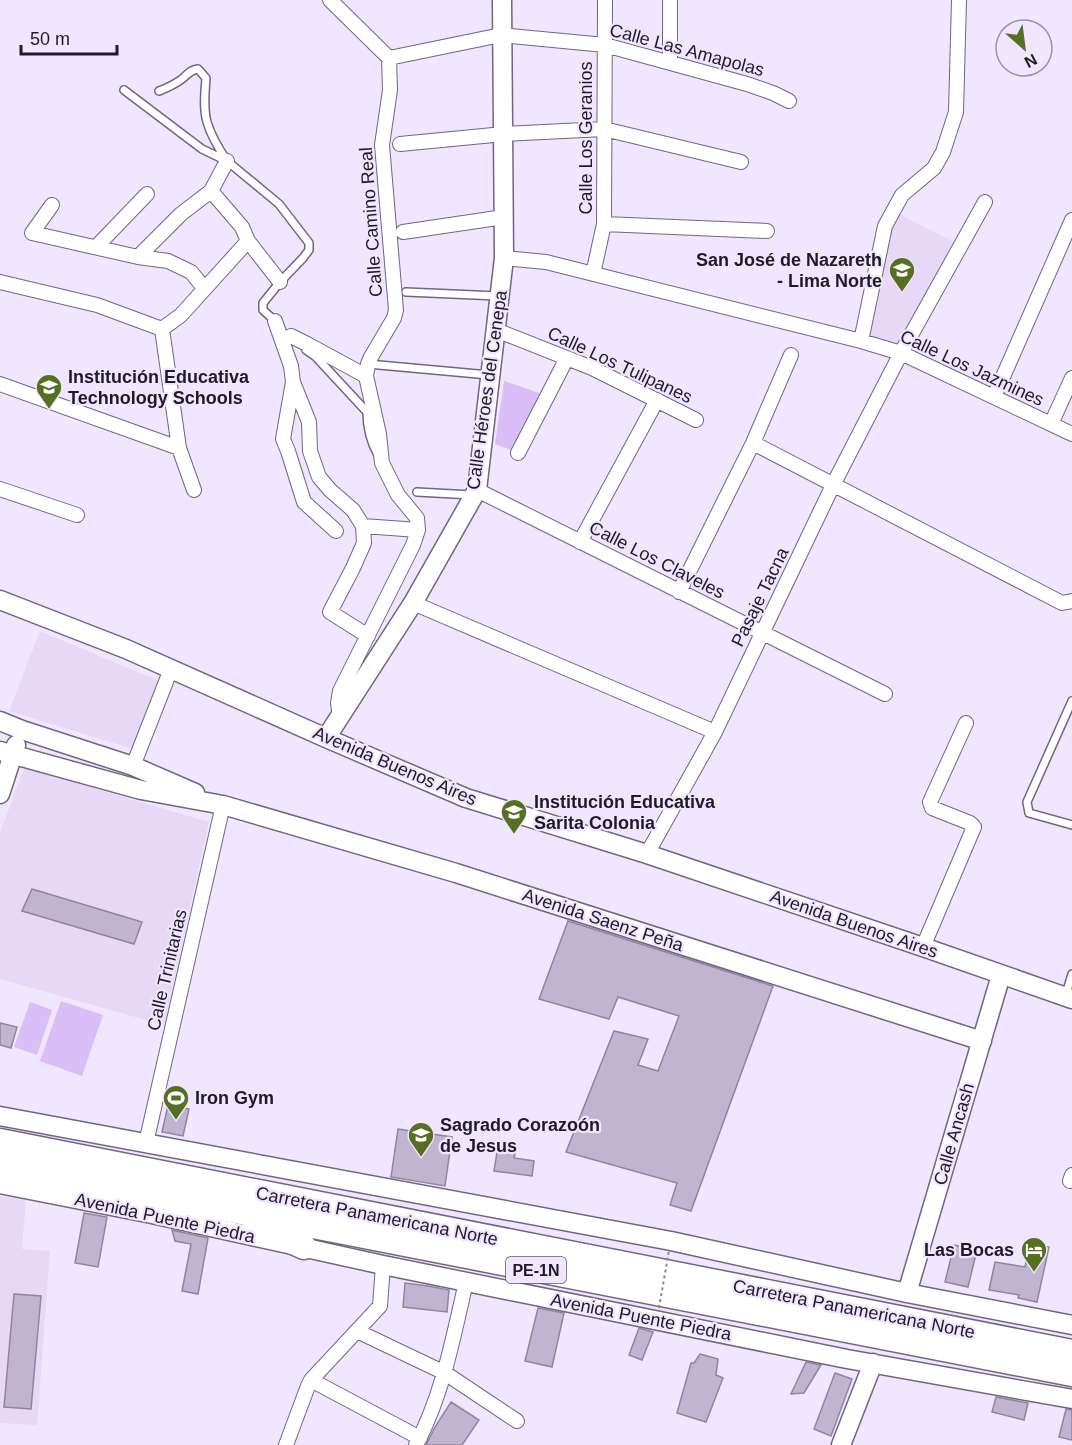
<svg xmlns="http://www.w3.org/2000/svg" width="1072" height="1445" viewBox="0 0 1072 1445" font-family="Helvetica,sans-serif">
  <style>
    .built { fill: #e6d8f6 }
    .green { fill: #d9bef8 }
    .building { fill: #c1b4d1; stroke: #9184a0; stroke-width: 1.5 }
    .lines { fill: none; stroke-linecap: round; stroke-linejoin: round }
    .lane-casing { stroke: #716580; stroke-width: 10 }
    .street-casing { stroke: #716580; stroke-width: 16 }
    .secondary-casing { stroke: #716580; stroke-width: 21 }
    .highway-casing { stroke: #716580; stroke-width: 27 }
    .lane { stroke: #fff; stroke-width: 7 }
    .street { stroke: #fff; stroke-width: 14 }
    .secondary { stroke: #fff; stroke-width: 18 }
    .highway { stroke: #fff; stroke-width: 24 }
    .path-bridge { stroke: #8c8396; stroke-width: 2; stroke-dasharray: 3 3; stroke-linecap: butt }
    .labels { text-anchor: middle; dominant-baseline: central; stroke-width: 4.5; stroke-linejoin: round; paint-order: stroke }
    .shield { fill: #f1e6ff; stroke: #5e5766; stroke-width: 1.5 }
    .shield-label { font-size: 16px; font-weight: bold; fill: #1f1a25 }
    .street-label { font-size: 18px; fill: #1f1a25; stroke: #f1e6ff }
    .poi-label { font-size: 18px; font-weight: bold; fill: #1f1a25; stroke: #f1e6ff; text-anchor: start }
  </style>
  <rect width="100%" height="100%" fill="#f1e6ff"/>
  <path class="built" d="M893 211 960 245 901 353 861 341Z
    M40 631 159 681 133 749 9 711Z
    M24 768 209 822 164 1025 0 979V833Z
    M0 1197 26 1199 22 1249 50 1251 37 1425 0 1423Z"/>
  <path class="green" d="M504 381 548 396 518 453 495 444Z
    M61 1001 103 1015 82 1076 40 1061Z
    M30 1002 52 1010 37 1055 14 1047Z"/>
  <path class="building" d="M32 889 142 922 134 944 22 911Z
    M568 921 773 986 691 1211 670 1205 677 1183 566 1152 614 1031 648 1039 638 1065 658 1071 679 1016 618 997 609 1019 539 999Z
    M0 1023 17 1027 11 1048 0 1045Z
    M168 1105 189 1109 183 1136 162 1132Z
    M398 1129 452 1137 445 1186 391 1177Z
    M498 1146 516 1149 514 1158 534 1161 532 1176 494 1171Z
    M84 1213 107 1217 98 1267 75 1263Z
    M172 1230 208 1238 198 1294 182 1291 191 1244 175 1241Z
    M1030 1244 1049 1247 1037 1302 1018 1298 1019 1295 989 1290 995 1262 1025 1267Z
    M954 1245 977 1250 968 1287 945 1282Z
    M405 1283 428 1286 449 1290 447 1312 403 1307Z
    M14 1294 41 1296 31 1409 4 1407Z
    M538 1308 564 1313 552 1367 525 1361Z
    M639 1328 653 1332 642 1360 629 1355Z
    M700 1354 718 1359 716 1375 723 1378 706 1422 677 1413 691 1363H694Z
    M806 1362 821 1365 804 1393 791 1394Z
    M835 1373 852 1379 831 1436 814 1429Z
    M996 1397 1028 1403 1024 1420 992 1412Z
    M451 1402 479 1420 462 1445H426L435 1427Z
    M1066 1409 1072 1410V1440L1059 1437Z"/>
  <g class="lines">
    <g class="lane-casing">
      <path id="lane" d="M124 90 202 149 227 161 279 204 309 243V250L303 258 280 282 263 303V310L276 322
        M159 91C167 88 175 84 182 79 188 74 190 70 198 69L206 78C205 92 203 108 207 122 211 136 219 149 227 161
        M406 292 498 296
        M306 350 316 357 367 412C367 428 370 441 378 455
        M368 364 489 375
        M417 492 472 495
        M1072 701 1027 802 1029 813 1072 825
        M1066 994 1072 974"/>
    </g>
    <g class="street-casing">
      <path id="street" d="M330 0 389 58 390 90 382 145 396 310 394 318 371 357 368 364 366 376 379 434 382 463 398 495 417 518 418 530 413 545 340 691 338 703 340 717
        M389 58 501 35 605 45 747 84 773 93 789 101
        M670 61V0
        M400 144 504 134 604 129 741 162
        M211 191 242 227 248 241 280 282
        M52 205 32 233 138 257 168 261 191 272 204 288
        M604 224 767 231
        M403 232 504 217
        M96 247 147 194
        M138 257 181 214 211 191 227 161
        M504 258 546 262 861 341 901 353 1072 434
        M593 274 604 224 605 0
        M0 282 97 305 162 329 179 448 194 490
        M275 321 291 366 293 382 283 439 288 451 304 502 336 531
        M162 329 181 315 248 241
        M496 330 592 368 696 420
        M291 336 307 344 366 376
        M861 341 885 226 902 195 934 168 943 152 956 112 959 0
        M293 382 309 422 310 451 319 477 330 490 353 510 363 526 364 543 353 568 330 612 368 636
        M0 384 179 448
        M994 397 1072 220
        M1051 424 1072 378
        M753 443 1062 603 1072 601
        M518 453 567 358
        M0 489 77 515
        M477 490 885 694
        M363 526 418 530
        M580 542 657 400
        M679 592 753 443 791 355
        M413 603 715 732
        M133 766 171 669
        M647 854 715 732 833 485 901 353 985 202
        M923 947 974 827 970 823 932 808 930 802 966 723
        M146 1143 223 805
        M1070 1181 1072 1175
        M357 1331 445 1373 517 1421
        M311 1380 420 1438
        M286 1445 308 1386 311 1380 380 1306 383 1265
        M416 1445C443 1394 453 1338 466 1282"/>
    </g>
    <g class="secondary-casing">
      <path id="secondary" d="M0 600 126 649 326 738 466 798 647 854 923 947 1072 999
        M0 721 22 730 133 766 195 793
        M326 738 413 603 477 490 504 258 502 0
        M0 751 141 790 223 805 456 873 982 1041
        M0 794 16 745
        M0 1116 671 1241 907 1293 1072 1325
        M0 1184 152 1214 383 1265 847 1359 1072 1399
        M907 1293 1001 975
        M841 1445 873 1363"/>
    </g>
    <g class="highway-casing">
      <path id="highway" d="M0 1141 1072 1352
        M0 1165 1072 1374
        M257 1226 304 1247"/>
    </g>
    <use href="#lane" class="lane"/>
    <use href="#street" class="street"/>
    <use href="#secondary" class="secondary"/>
    <use href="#highway" class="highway"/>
    <path class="path-bridge" d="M659 1308 669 1250"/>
  </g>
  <defs>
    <g id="school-pin" transform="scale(1.35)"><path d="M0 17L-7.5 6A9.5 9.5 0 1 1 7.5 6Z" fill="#567023" stroke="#f1e6ff"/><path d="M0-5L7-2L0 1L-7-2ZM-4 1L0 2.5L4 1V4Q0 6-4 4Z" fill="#fff"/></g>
    <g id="stadium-pin" transform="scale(1.35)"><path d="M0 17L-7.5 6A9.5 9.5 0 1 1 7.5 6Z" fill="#567023" stroke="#f1e6ff"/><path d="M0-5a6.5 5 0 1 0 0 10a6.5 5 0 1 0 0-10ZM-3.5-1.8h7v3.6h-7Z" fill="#fff"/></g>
    <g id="hotel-pin" transform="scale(1.35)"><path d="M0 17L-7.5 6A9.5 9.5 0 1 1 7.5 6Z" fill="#567023" stroke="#f1e6ff"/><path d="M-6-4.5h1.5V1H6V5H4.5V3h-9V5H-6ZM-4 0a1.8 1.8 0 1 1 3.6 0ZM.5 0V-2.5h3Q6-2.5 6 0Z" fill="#fff"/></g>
  </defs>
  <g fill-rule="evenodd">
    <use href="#school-pin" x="902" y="270"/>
    <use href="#school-pin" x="49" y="387"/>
    <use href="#school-pin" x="514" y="812"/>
    <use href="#stadium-pin" x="176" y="1098"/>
    <use href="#school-pin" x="421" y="1135"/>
    <use href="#hotel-pin" x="1034" y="1250"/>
  </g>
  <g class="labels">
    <rect class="shield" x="506" y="1257" width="60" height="26" rx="4.5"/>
    <g class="shield-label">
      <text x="536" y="1270">PE-1N</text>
    </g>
    <g class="street-label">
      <text transform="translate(687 50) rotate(15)">Calle Las Amapolas</text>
      <text transform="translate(586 138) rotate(-90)">Calle Los Geranios</text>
      <text transform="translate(371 222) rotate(-94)">Calle Camino Real</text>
      <text transform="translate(620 365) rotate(25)">Calle Los Tulipanes</text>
      <text transform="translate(972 368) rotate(25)">Calle Los Jazmines</text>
      <text transform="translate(487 390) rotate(-82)">Calle Héroes del Cenepa</text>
      <text transform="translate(657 560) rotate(27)">Calle Los Claveles</text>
      <text transform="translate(760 597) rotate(-64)">Pasaje Tacna</text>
      <text transform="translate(395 766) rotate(23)">Avenida Buenos Aires</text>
      <text transform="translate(603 920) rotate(18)">Avenida Saenz Peña</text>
      <text transform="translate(854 924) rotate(19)">Avenida Buenos Aires</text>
      <text transform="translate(167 970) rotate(-77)">Calle Trinitarias</text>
      <text transform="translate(954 1134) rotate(-74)">Calle Ancash</text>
      <text transform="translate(377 1216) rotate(11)">Carretera Panamericana Norte</text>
      <text transform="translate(165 1218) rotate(12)">Avenida Puente Piedra</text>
      <text transform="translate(854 1309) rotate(11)">Carretera Panamericana Norte</text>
      <text transform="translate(641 1317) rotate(11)">Avenida Puente Piedra</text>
    </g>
    <g class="poi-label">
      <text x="882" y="260" text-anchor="end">San José de Nazareth<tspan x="882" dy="21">- Lima Norte</tspan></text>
      <text x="68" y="377">Institución Educativa<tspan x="68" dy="21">Technology Schools</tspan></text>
      <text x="534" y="802">Institución Educativa<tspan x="534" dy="21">Sarita Colonia</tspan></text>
      <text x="195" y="1098">Iron Gym</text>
      <text x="440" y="1125">Sagrado Corazoón<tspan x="440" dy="21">de Jesus</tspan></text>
      <text x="1014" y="1250" text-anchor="end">Las Bocas</text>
    </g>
  </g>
  <g transform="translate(1024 48) rotate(152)"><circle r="28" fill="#f1e6ff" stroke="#9d94a8" stroke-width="1.5"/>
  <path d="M0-4.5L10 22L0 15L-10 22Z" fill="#567023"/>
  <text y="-9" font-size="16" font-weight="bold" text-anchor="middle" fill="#1f1a25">N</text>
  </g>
  <path d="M21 45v9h96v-9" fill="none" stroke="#1f1a25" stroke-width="3"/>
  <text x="30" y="45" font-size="18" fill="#1f1a25" stroke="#f1e6ff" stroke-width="4.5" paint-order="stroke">50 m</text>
</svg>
